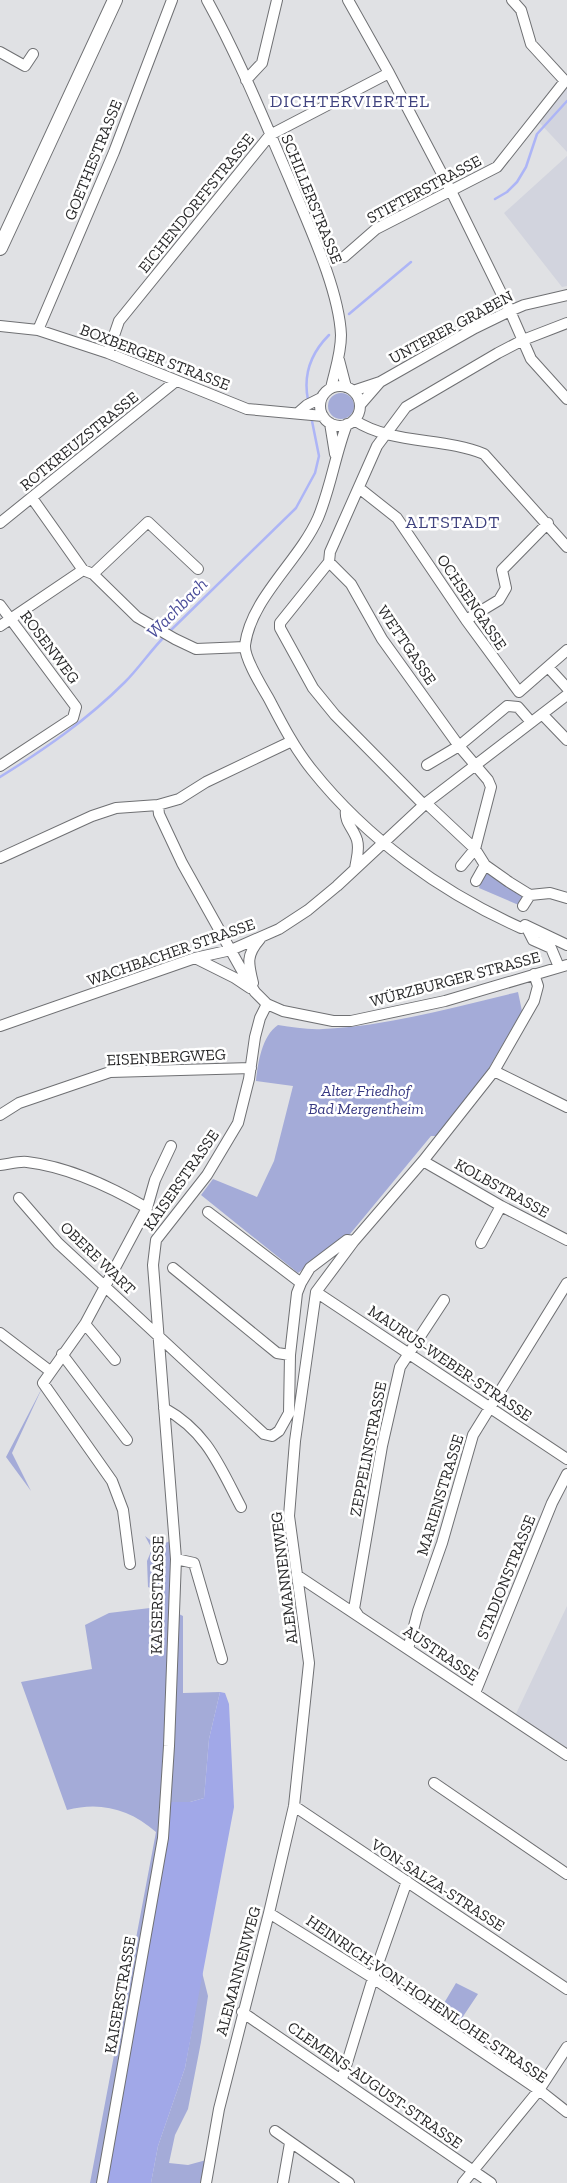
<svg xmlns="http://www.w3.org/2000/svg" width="567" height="2183" viewBox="0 0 567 2183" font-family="'Zilla Slab',serif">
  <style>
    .built { fill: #d2d4de }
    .green { fill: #a4abd8 }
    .forest { fill: #a1a8e8 }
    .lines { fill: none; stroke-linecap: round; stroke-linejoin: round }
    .stream { stroke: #adb5f6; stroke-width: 2.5 }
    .minor-casing { stroke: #6f7073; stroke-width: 12 }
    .major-casing { stroke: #6f7073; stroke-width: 16 }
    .minor { stroke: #fff; stroke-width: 10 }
    .major { stroke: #fff; stroke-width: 14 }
    .labels { text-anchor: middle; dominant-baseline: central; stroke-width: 5; stroke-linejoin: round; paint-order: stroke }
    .street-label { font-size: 16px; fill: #29292a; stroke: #fff }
    .park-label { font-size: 16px; font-style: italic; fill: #373882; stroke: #fff }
    .neighbourhood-label { font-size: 18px; letter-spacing: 1px; fill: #40437f; stroke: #fff }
    .water-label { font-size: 18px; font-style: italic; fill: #494c99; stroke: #fff }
  </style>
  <rect width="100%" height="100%" fill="#e0e1e4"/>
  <path class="built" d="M567 85V152L536 119Z
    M567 156V286L562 287 504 213Z
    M567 1606V1755L513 1720Z"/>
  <path class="green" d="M328 406a13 13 0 1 1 26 0a13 13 0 1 1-26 0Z
    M484 871 527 894 521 906 479 888Z
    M518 992 522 1011 482 1080 436 1136H431L350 1234 298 1273 201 1195 213 1179 257 1197 274 1161 293 1086 256 1081C258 1062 262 1036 278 1025 293 1027 308 1030 323 1029 389 1026 454 1007 518 992Z
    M43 1386 12 1453 31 1491 6 1457Z
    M145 1536 158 1546 175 1539 173 1611 183 1616V1693L220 1692 209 1739 204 1798 190 1802H165L102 2183H90L156 1832C130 1809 100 1801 67 1810L21 1682 92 1669 85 1625 109 1613 158 1607 157 1591 148 1587 147 1561 152 1549Z
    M202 1972 208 1996 201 2042 188 2109 175 2135 169 2163 188 2165 210 2159 206 2183H151L158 2146 185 2068Z
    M456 1983 478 1994 452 2033 434 2020Z"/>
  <path class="forest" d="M220 1692 225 1693 229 1704 234 1807 185 2068 158 2146 151 2183H102L165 1802H190L204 1798 209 1739Z"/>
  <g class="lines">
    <path class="stream" d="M495 199 507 192 517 182 526 167 537 134 567 101
      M349 314 411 262
      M308 400C303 375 310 354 329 335
      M169 632 296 508 315 473 319 456 312 421
      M0 777C45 749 87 720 125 682 139 668 151 650 165 636"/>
    <g class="minor-casing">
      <path id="minor" d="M207 0C239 58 264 120 290 180 308 224 339 289 341 335 341 354 335 370 331 388
        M348 0 389 73 451 191 510 311 531 359 567 399
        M0 52 25 66 33 54
        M246 80 262 63 277 0
        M344 257 376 229 497 167 565 81 531 44 521 10 512 0
        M0 326 38 330 108 353 247 409 323 416
        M38 330 114 152 172 0
        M108 353 119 321 270 135 389 73
        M339 360 346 387
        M320 406a20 20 0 1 1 40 0a20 20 0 1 1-40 0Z
        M353 391 380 382 475 328 510 311 524 305 567 295
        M360 405 380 382
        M299 412 307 405 321 398
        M354 420C392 445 443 437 484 454L567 547
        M330 423 335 454
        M347 424C335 455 331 487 318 518 299 561 251 598 245 645 244 658 262 687 269 699 282 724 295 749 312 770 367 839 441 892 521 928L526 926 533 940 551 948 559 967
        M359 488 397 518 466 620 519 692
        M32 498 83 570 93 574 137 617 175 639 196 649 245 647
        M0 523 176 381
        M329 562 351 584 382 639 459 746 427 765
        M93 574 148 522 198 569
        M0 605 76 707 73 718 0 766
        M466 620 499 600 506 588 502 570 548 523
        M0 626 83 570
        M548 667 567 688
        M519 692 567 650
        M542 714 567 740
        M426 803 475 849 485 865 509 882 530 895 550 893 567 898
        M158 805 159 814 182 863 245 976 255 992 267 1004 283 1011 333 1021H351L445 1001 567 965
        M424 805 335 715 313 688 280 628V623L329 562 330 552 377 446 406 407 498 353 523 340 567 323
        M346 810C344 822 354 829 357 840 360 850 356 860 355 869
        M0 858 92 816 116 808 158 805 179 799 206 782 292 741
        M461 866 475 849 491 787 488 780 459 746 507 706 518 707 531 722
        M476 881 485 865
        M523 906 530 895
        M525 925 567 945
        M195 958 235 978 250 988
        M253 983C248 963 246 955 260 939
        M0 1026 195 958 231 950 279 929 308 910 337 886 426 803 567 695
        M494 1071 567 1107
        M0 1115 19 1103 110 1072 251 1068
        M423 1161 501 1206 567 1240
        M0 1165C9 1164 19 1161 27 1162 70 1167 111 1187 147 1208
        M19 1198 58 1243 264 1434 272 1436 279 1431 289 1413 290 1355 297 1293 301 1283 310 1268 347 1240 354 1241
        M208 1212 301 1283
        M481 1243 501 1206
        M173 1268 277 1353 290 1355
        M316 1292 567 1459
        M85 1324 115 1360
        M0 1333 50 1371
        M62 1354 127 1440
        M164 1408C207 1432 219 1465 241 1507
        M176 1559 194 1563 222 1659
        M130 1564 123 1510 112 1481 43 1383 85 1324 147 1208 155 1180 171 1146
        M298 1576 567 1755
        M358 1615 354 1609 382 1446 400 1367 444 1300
        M408 1649 418 1611 442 1543 473 1435 567 1283
        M475 1693 552 1503 567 1474
        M434 1783 567 1874
        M294 1806 567 1989
        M269 1913 373 1978 539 2090 567 2112
        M242 2012 491 2183
        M342 2079 373 1978 407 1881
        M275 2131 349 2183
        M102 2183 163 1838 169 1746 176 1559 153 1265 156 1240 207 1175 238 1123 249 1079 255 1037 260 1018 267 1004
        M206 2183 219 2109 269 1913 294 1806 309 1663 289 1516 295 1441 316 1292 354 1241 423 1161 494 1071 534 1001 538 986 534 974
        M283 2183 290 2143
        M463 2183 539 2090 567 2047"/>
    </g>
    <g class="major-casing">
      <path id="major" d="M0 248 115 0"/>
    </g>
    <use href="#minor" class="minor"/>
    <use href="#major" class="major"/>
  </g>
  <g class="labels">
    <g class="street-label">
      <text transform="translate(93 160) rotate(-68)">GOETHESTRASSE</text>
      <text transform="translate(424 189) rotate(-28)">STIFTERSTRASSE</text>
      <text transform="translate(312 199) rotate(68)">SCHILLERSTRASSE</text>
      <text transform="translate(196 203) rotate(-51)">EICHENDORFFSTRASSE</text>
      <text transform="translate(451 327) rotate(-28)">UNTERER GRABEN</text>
      <text transform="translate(155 357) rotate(21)">BOXBERGER STRASSE</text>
      <text transform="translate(79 441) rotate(-39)">ROTKREUZSTRASSE</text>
      <text transform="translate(472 602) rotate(56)">OCHSENGASSE</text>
      <text transform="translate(407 645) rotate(56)">WETTGASSE</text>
      <text transform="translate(50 647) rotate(53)">ROSENWEG</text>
      <text transform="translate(171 952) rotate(-19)">WACHBACHER STRASSE</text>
      <text transform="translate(455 979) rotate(-15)">WÜRZBURGER STRASSE</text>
      <text transform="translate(166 1057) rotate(-3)">EISENBERGWEG</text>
      <text transform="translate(181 1180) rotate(-55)">KAISERSTRASSE</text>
      <text transform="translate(502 1188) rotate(29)">KOLBSTRASSE</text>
      <text transform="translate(98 1258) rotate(44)">OBERE WART</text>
      <text transform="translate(450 1363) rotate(34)">MAURUS-WEBER-STRASSE</text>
      <text transform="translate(368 1449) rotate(-79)">ZEPPELINSTRASSE</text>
      <text transform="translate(440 1495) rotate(-73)">MARIENSTRASSE</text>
      <text transform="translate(506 1577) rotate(-68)">STADIONSTRASSE</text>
      <text transform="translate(284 1578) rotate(-97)">ALEMANNENWEG</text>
      <text transform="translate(157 1595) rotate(-89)">KAISERSTRASSE</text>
      <text transform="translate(441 1653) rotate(34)">AUSTRASSE</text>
      <text transform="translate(438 1885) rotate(33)">VON-SALZA-STRASSE</text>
      <text transform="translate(238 1971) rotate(-75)">ALEMANNENWEG</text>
      <text transform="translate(120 1995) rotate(-80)">KAISERSTRASSE</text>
      <text transform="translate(427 1999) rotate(34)">HEINRICH-VON-HOHENLOHE-STRASSE</text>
      <text transform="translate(375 2085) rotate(35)">CLEMENS-AUGUST-STRASSE</text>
    </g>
    <g class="park-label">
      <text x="366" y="1090">Alter Friedhof<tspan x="366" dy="18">Bad Mergentheim</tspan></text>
    </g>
    <g class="neighbourhood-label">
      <text x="350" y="101">DICHTERVIERTEL</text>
      <text x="453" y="522">ALTSTADT</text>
    </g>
    <g class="water-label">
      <text transform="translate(177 608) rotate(-45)">Wachbach</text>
    </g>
  </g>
</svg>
